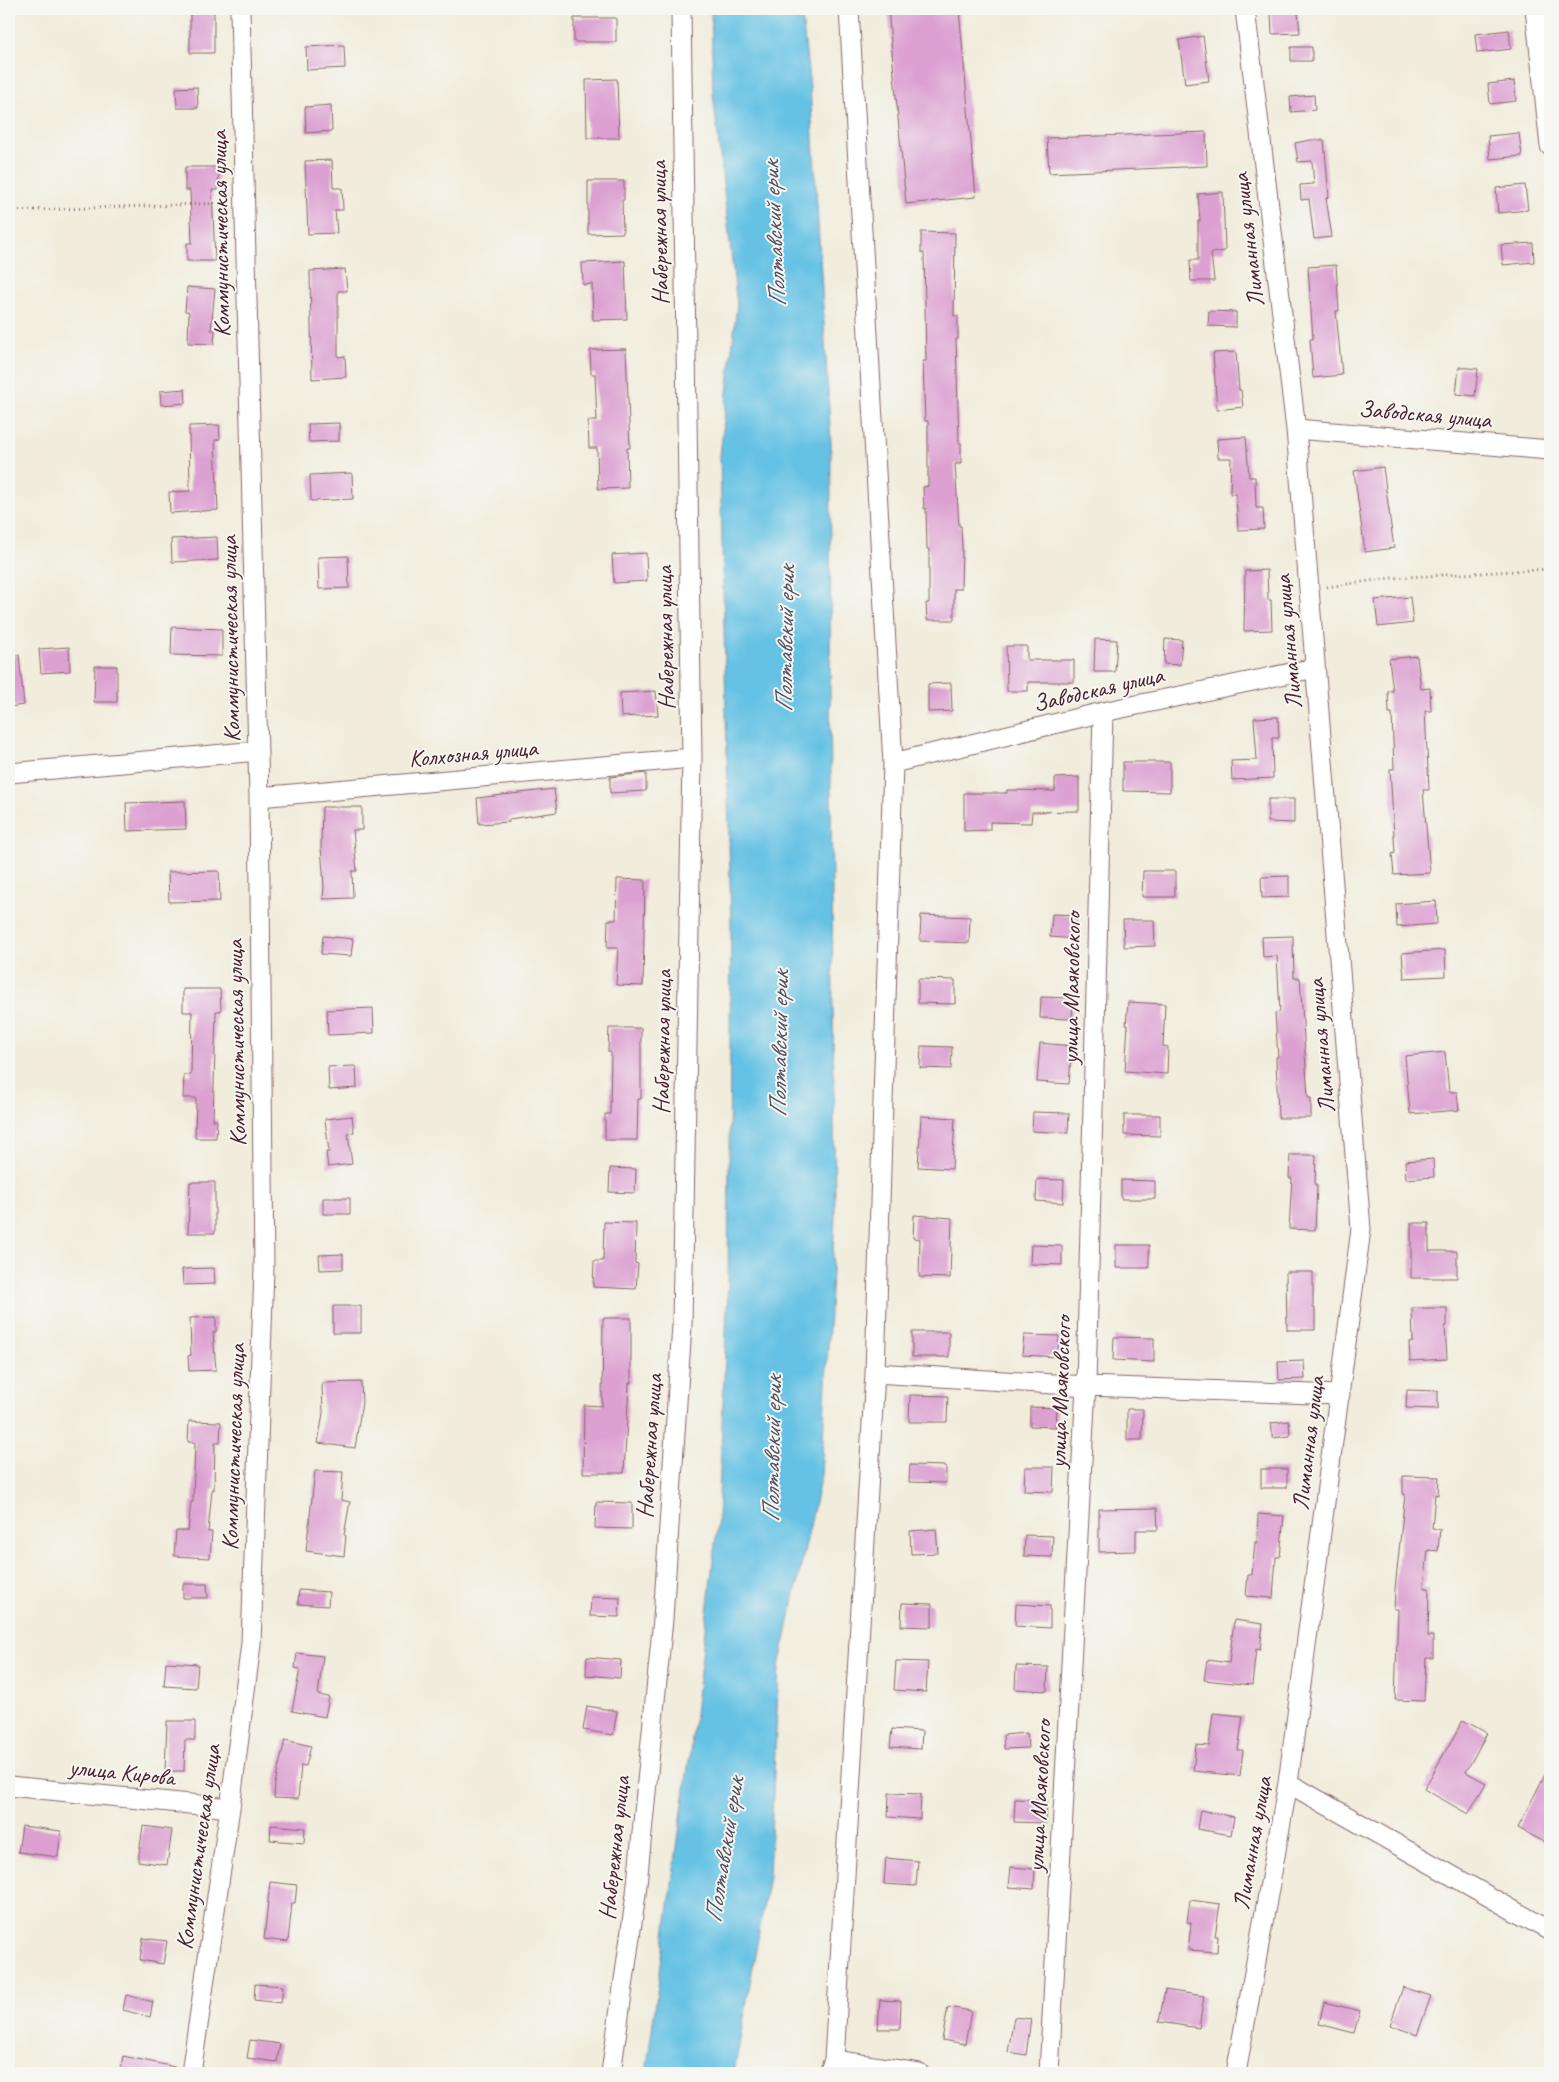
<svg xmlns="http://www.w3.org/2000/svg" width="1559" height="2082" viewBox="0 0 1559 2082" font-family="Caveat,sans-serif">
  <style>
    .water { fill: #66c2e4; stroke: #587088 }
    .building { fill: #dca0d1 }
    .lines { fill: none; stroke-linecap: round; stroke-linejoin: round }
    .minor-casing { stroke: #846769; stroke-width: 21 }
    .path { stroke: #846769; stroke-width: 3; stroke-dasharray: 1 4; stroke-linecap: butt }
    .minor { stroke: #fff; stroke-width: 19 }
    .labels { text-anchor: middle; dominant-baseline: central; stroke-width: 4; stroke-linejoin: round; paint-order: stroke }
    .street-label { font-size: 24px; fill: #4a1f2b; stroke: #f6f6f2 }
    .water-label { font-size: 25px; font-style: italic; fill: #525062; stroke: #f6f6f2 }
  </style>
  <rect width="100%" height="100%" fill="#f6f6f2"/>
  <filter id="ink" filterUnits="userSpaceOnUse"><feTurbulence type="fractalNoise" baseFrequency=".02" numOctaves="2"/><feDisplacementMap in="SourceGraphic" scale="10" xChannelSelector="R" yChannelSelector="G"/><feConvolveMatrix kernelMatrix="1 2 1 2 8 2 1 2 1" color-interpolation-filters="sRGB"/></filter>
  <filter id="wash" filterUnits="userSpaceOnUse"><feTurbulence type="fractalNoise" baseFrequency=".0096" numOctaves="4" result="noise"/><feDisplacementMap in="SourceGraphic" scale="20" xChannelSelector="R" yChannelSelector="G"/><feGaussianBlur stdDeviation="1.12" result="paint"/><feColorMatrix in="noise" values="0 0 0 0 0 0 0 0 0 0 0 0 0 0 0 0 0 1.4 0 .05"/><feComposite in="paint" operator="in"/></filter>
  <g filter="url(#wash)">
    <rect width="100%" height="100%" fill="#f1ecdb"/>
    <path class="water" d="M711 9H801L810 87 831 444 830 688 835 1216 821 1475 779 1667 769 1876 734 2073H646L693 1731 718 1519 728 1286 731 923 720 456 737 305 713 93Z"/>
    <g id="blocks">
      <path class="building" d="M190 9H214V53H190Z
        M888 9H959L976 197 906 204Z
        M1298 12 1300 33 1272 34 1271 13Z
        M574 18H616V42H574Z
        M1509 30 1511 49 1477 53 1475 34Z
        M1203 36 1209 81 1185 84 1179 40Z
        M344 45 345 68 307 70 306 47Z
        M1291 47H1312V61H1291Z
        M617 79 619 138H587L586 80Z
        M1514 81 1516 101 1490 104 1488 84Z
        M197 87 198 108H177L176 88Z
        M1314 95 1315 110 1291 112 1290 97Z
        M331 105 332 131 306 133 305 107Z
        M1206 132 1207 166 1049 173 1047 138Z
        M1519 133 1522 156 1490 159 1488 136Z
        M1311 140H1324L1329 197 1326 198 1332 237 1314 239 1309 199 1301 200 1300 185 1314 184 1312 161 1298 162 1295 143Z
        M332 160 333 188H342L343 210H335L337 233 308 234 305 161Z
        M185 167H219L218 190H212L215 261H187V243H192L190 190H185Z
        M588 181H624V200H622L623 233 588 234Z
        M1525 185 1528 210 1498 213 1496 188Z
        M1223 192 1225 251 1211 253 1214 281H1191L1190 260H1198V221H1200L1198 194Z
        M921 232 955 233 954 316H958V339H956L959 443H961V464H955L959 526H961L962 548 961 589H954V620H927L926 603H929V549H927L926 508 924 509 923 487 928 486V421H925L923 361H926L924 253H921Z
        M1533 243 1534 262 1503 265 1501 245Z
        M625 261 627 319 593 320 592 284 583 285 582 263Z
        M1336 265 1339 311H1336L1342 375 1313 378 1310 339H1313L1308 267Z
        M345 269 347 291H338V357L345 356 346 377 312 379 310 271Z
        M187 287 215 289 211 330H215L214 344 188 343 189 312 185 311Z
        M1209 311 1236 312V327L1208 326Z
        M626 349 630 448H627L628 488 598 489 597 448H589L588 421H597L595 374H591L590 350Z
        M1236 352 1239 390H1241L1243 407 1217 410 1213 353Z
        M1459 367 1478 369 1475 396 1456 394Z
        M185 389 186 403 161 405 160 391Z
        M339 423V441L309 442 308 424Z
        M219 425 220 439 215 440 218 510 170 513 169 492 190 491 189 426Z
        M1246 437 1249 477H1255L1256 508H1263L1264 529 1238 530 1236 494H1230L1231 458H1218L1217 439Z
        M1383 467 1394 548 1365 552 1354 471Z
        M352 473 353 499 311 501 310 475Z
        M217 537 218 560 172 562 171 539Z
        M646 553 647 581 614 583 612 555Z
        M348 556 349 588 319 589 318 557Z
        M1267 570 1268 600H1271L1272 630 1244 631 1245 571Z
        M1410 597 1413 623 1378 627 1375 600Z
        M172 627 222 629V656L171 655Z
        M1095 639 1117 640 1115 672H1094Z
        M1165 639 1182 640 1180 665 1164 664Z
        M1006 646H1027V660H1074V682H1028V691H1007Z
        M69 647 70 671 41 673 39 649Z
        M9 655H19L24 705 9 707Z
        M1417 656 1421 689 1430 688 1431 711H1425L1429 790H1423L1430 873 1394 875 1392 854 1395 853 1390 769H1394L1392 713H1389L1388 691H1393L1389 659Z
        M95 666H117V702H94Z
        M951 683 952 711 928 712V684Z
        M656 691 658 715 621 717 620 693Z
        M1278 717 1279 738H1272L1273 778 1232 780 1231 761 1257 760 1254 718Z
        M1123 762H1170V792L1123 791Z
        M646 773V791L610 793V777Z
        M1079 777V811L1032 812 1031 823 990 822V830L964 831V793H1007V790L1055 791V778Z
        M554 789 557 812 509 819V822L479 824 477 798Z
        M1268 799H1294V823L1268 822Z
        M185 801 186 829 127 831 126 803Z
        M322 807H362V830H353L357 871H352L353 898 323 899 324 886 321 847Z
        M219 871 220 901 169 902 168 872Z
        M1143 871H1175V897H1142Z
        M1289 876V897L1262 898 1261 877Z
        M617 879 645 880 643 986 616 985 618 948H607L608 920H616Z
        M1436 901 1437 924 1397 927 1396 904Z
        M1052 914 1077 915 1075 939 1050 937Z
        M921 915 970 917 969 943 920 941Z
        M1123 920H1154L1155 946 1124 947Z
        M323 936 353 939 351 956 321 954Z
        M1293 936 1294 978H1300L1308 1098H1311V1118H1278L1276 1057H1278L1275 1013 1280 1012 1277 956 1263 957 1262 937Z
        M1445 950 1446 976 1404 978 1402 953Z
        M918 979 955 980V1004L918 1003Z
        M183 989H220L221 1011H216L213 1120H217L216 1138H195L196 1098H183L184 1075H191L192 1012H183Z
        M1041 997 1073 998 1072 1019 1040 1018Z
        M1128 1002 1165 1004 1163 1046 1168 1047 1167 1074 1125 1071 1128 1025H1126Z
        M373 1008 374 1033 328 1035 327 1010Z
        M609 1028H641V1099H638L637 1140H605V1114H610L611 1052H608Z
        M1040 1043 1072 1046 1069 1084 1037 1082Z
        M921 1046 952 1047 951 1069 920 1068Z
        M1445 1052 1449 1092H1457L1459 1110 1410 1114 1405 1056Z
        M356 1066 357 1088 329 1090 328 1067Z
        M1033 1112 1069 1113 1068 1133 1032 1131Z
        M1124 1115H1160V1136L1124 1135Z
        M352 1116 354 1132 348 1133 352 1164 328 1167 326 1152H329L325 1119Z
        M921 1116 955 1118 952 1169 918 1167Z
        M1290 1155H1316L1315 1185H1317L1315 1230 1289 1229 1292 1178H1289Z
        M1433 1159 1434 1177 1406 1179 1405 1161Z
        M610 1168 636 1169 635 1193 609 1192Z
        M1037 1179 1064 1180 1063 1203 1036 1201Z
        M1121 1180 1155 1181V1199H1121Z
        M190 1182H215V1233H188Z
        M323 1198H350V1214H323Z
        M914 1215 952 1218 950 1278 919 1277 920 1239 913 1238Z
        M604 1222 636 1223 635 1263 638 1264 636 1289 593 1287 594 1261H603Z
        M1411 1223H1429V1251H1457V1278H1411Z
        M1031 1245 1062 1246V1265L1030 1264Z
        M1116 1245H1149V1268H1116Z
        M343 1254V1269L320 1270 319 1255Z
        M214 1268 215 1284 183 1285 182 1269Z
        M1286 1272H1313V1308H1315V1330H1287Z
        M333 1306H361V1333H333Z
        M1412 1308H1447V1326H1445L1447 1359 1410 1361 1409 1342H1413Z
        M216 1317V1332H213L216 1370 189 1371 188 1356 191 1355 190 1318Z
        M603 1318H631V1383H629L624 1473H583L584 1405 602 1406Z
        M912 1332H949V1357H912Z
        M1024 1335 1059 1336 1058 1357 1022 1355Z
        M1114 1337 1154 1338V1362L1113 1360Z
        M1304 1361 1305 1379 1279 1380 1278 1362Z
        M361 1382 362 1402 355 1448 318 1443 323 1413 322 1383Z
        M1407 1390 1438 1391V1409L1406 1408Z
        M910 1395 948 1396 947 1422H909Z
        M1030 1407 1057 1408 1056 1427 1030 1426Z
        M1127 1409H1143L1142 1440H1127Z
        M189 1421 221 1422 220 1443H215L214 1490 212 1489 208 1532H212L210 1558 174 1556 176 1531H188L191 1502H193L195 1442H188Z
        M1289 1421 1290 1436 1273 1438 1271 1423Z
        M910 1465 946 1466V1483L909 1482Z
        M1025 1467H1054L1053 1492 1024 1491Z
        M1261 1469H1287V1488H1261Z
        M315 1471 343 1472 341 1500 350 1502 344 1535 346 1536 344 1556 306 1551Z
        M1403 1476 1439 1477 1438 1495 1435 1494 1432 1528 1440 1529 1438 1551 1428 1550 1424 1588H1429L1428 1636H1433V1658H1426L1424 1701 1395 1700 1398 1609H1394L1395 1589 1405 1494H1403Z
        M596 1502 632 1503V1529L595 1528Z
        M1157 1508 1158 1530H1136V1551L1099 1552V1509Z
        M1258 1514 1284 1516 1280 1557H1276L1273 1598 1246 1596 1248 1575H1252L1255 1542 1257 1543Z
        M936 1529 938 1553 911 1554 910 1531Z
        M1025 1535 1053 1536 1052 1557 1024 1556Z
        M183 1584H207L208 1598H183Z
        M299 1590 329 1592 328 1606 298 1604Z
        M591 1597 620 1598 619 1617 590 1616Z
        M902 1603 932 1604V1627L901 1626Z
        M1016 1604 1050 1606V1628L1015 1626Z
        M1234 1620 1263 1624 1260 1650 1256 1649 1252 1685 1204 1680 1207 1660 1229 1663Z
        M297 1653 323 1656 318 1695 329 1697 325 1717 292 1711 300 1669 295 1668Z
        M587 1657 621 1660 620 1678 586 1675Z
        M896 1661 928 1662 926 1692 894 1690Z
        M166 1662 198 1664 196 1688 164 1686Z
        M1016 1666 1048 1667 1047 1691 1015 1689Z
        M587 1706 617 1711 613 1735 583 1730Z
        M1213 1713 1243 1716 1238 1750H1243L1240 1776 1193 1771 1196 1745 1209 1746Z
        M1463 1720 1487 1733 1466 1772 1486 1783 1468 1814 1424 1789Z
        M167 1721H195V1740H185L184 1771H165Z
        M892 1729 922 1731 921 1749 890 1747Z
        M1027 1733 1028 1748 1004 1749 1003 1735Z
        M285 1740 311 1746 306 1766 301 1765 298 1799 274 1798 275 1783Z
        M1550 1764V1845L1518 1828Z
        M889 1793 921 1794 920 1819 888 1817Z
        M1015 1799 1047 1800 1046 1823 1014 1822Z
        M1200 1810 1234 1817 1231 1835 1197 1829Z
        M271 1825 305 1828 304 1843 270 1840Z
        M22 1826 61 1831 58 1857 18 1852Z
        M143 1826 172 1830 167 1865 138 1861Z
        M886 1858 918 1861 916 1886 884 1884Z
        M1011 1867 1035 1869 1034 1889 1009 1887Z
        M270 1882 297 1885 295 1903H292L288 1942 264 1939Z
        M1190 1900 1220 1904 1215 1936H1218L1217 1952 1188 1950 1191 1923 1187 1922Z
        M143 1938 167 1941 163 1964 140 1960Z
        M255 1984 283 1986 281 2003 254 2000Z
        M1403 1987 1431 1996 1417 2035 1390 2025Z
        M1165 1990 1204 1996 1199 2028 1159 2022Z
        M126 1995 153 2002 150 2017 123 2010Z
        M880 2000 901 2001 900 2029H878Z
        M1324 2002 1360 2011 1354 2033 1319 2024Z
        M948 2007 971 2011 965 2044 942 2040Z
        M1014 2017 1031 2019 1026 2055 1008 2052Z
        M250 2040 280 2044 277 2062 247 2058Z
        M123 2056 175 2067 174 2073H120Z"/>
    </g>
  </g>
  <g filter="url(#ink)">
    <use href="#blocks" fill-opacity="0" stroke="#846769" stroke-width="1"/>
    <g class="lines">
      <g class="minor-casing">
        <path id="minor" d="M1535 9 1550 146
          M1296 429 1550 450
          M893 763 1103 712 1315 668
          M9 773 258 751
          M259 797 692 758
          M875 1373 1086 1386 1340 1395
          M1288 1783 1550 1931
          M9 1786 230 1808
          M834 2060 919 2073
          M191 2073 230 1808 251 1644 264 1269 259 797 240 9
          M611 2073 636 1894 663 1619 682 1325 692 758 681 9
          M829 2073 834 2060 875 1373 893 763 849 9
          M1049 2073 1086 1386 1103 712
          M1236 2073 1288 1783 1361 1229 1296 429 1245 9"/>
      </g>
      <path class="path" d="M9 211 228 203
        M1327 587 1391 578 1550 569"/>
      <use href="#minor" class="minor"/>
    </g>
  </g>
  <g class="labels">
    <g class="street-label">
      <text transform="translate(659 233) rotate(-91)">Набережная улица</text>
      <text transform="translate(220 234) rotate(-91)">Коммунистическая улица</text>
      <text transform="translate(1248 240) rotate(-97)">Лиманная улица</text>
      <text transform="translate(1425 414) rotate(5)">Заводская улица</text>
      <text transform="translate(665 638) rotate(-91)">Набережная улица</text>
      <text transform="translate(230 639) rotate(-91)">Коммунистическая улица</text>
      <text transform="translate(1288 642) rotate(-95)">Лиманная улица</text>
      <text transform="translate(1098 689) rotate(-13)">Заводская улица</text>
      <text transform="translate(473 753) rotate(-5)">Колхозная улица</text>
      <text transform="translate(1071 988) rotate(-89)">улица Маяковского</text>
      <text transform="translate(662 1042) rotate(-89)">Набережная улица</text>
      <text transform="translate(236 1043) rotate(-91)">Коммунистическая улица</text>
      <text transform="translate(1321 1046) rotate(-95)">Лиманная улица</text>
      <text transform="translate(1060 1392) rotate(-88)">улица Маяковского</text>
      <text transform="translate(1308 1443) rotate(-83)">Лиманная улица</text>
      <text transform="translate(649 1446) rotate(-86)">Набережная улица</text>
      <text transform="translate(233 1447) rotate(-88)">Коммунистическая улица</text>
      <text transform="translate(122 1772) rotate(6)">улица Кирова</text>
      <text transform="translate(1039 1796) rotate(-87)">улица Маяковского</text>
      <text transform="translate(1252 1843) rotate(-80)">Лиманная улица</text>
      <text transform="translate(198 1847) rotate(-82)">Коммунистическая улица</text>
      <text transform="translate(614 1848) rotate(-84)">Набережная улица</text>
    </g>
    <g class="water-label">
      <text transform="translate(774 234) rotate(-93)">Полтавский ерик</text>
      <text transform="translate(785 639) rotate(-89)">Полтавский ерик</text>
      <text transform="translate(779 1044) rotate(-89)">Полтавский ерик</text>
      <text transform="translate(772 1449) rotate(-89)">Полтавский ерик</text>
      <text transform="translate(724 1850) rotate(-81)">Полтавский ерик</text>
    </g>
  </g>
  <rect width="1559" height="2082" fill="none" stroke="#f6f6f2" stroke-width="30"/>
</svg>
